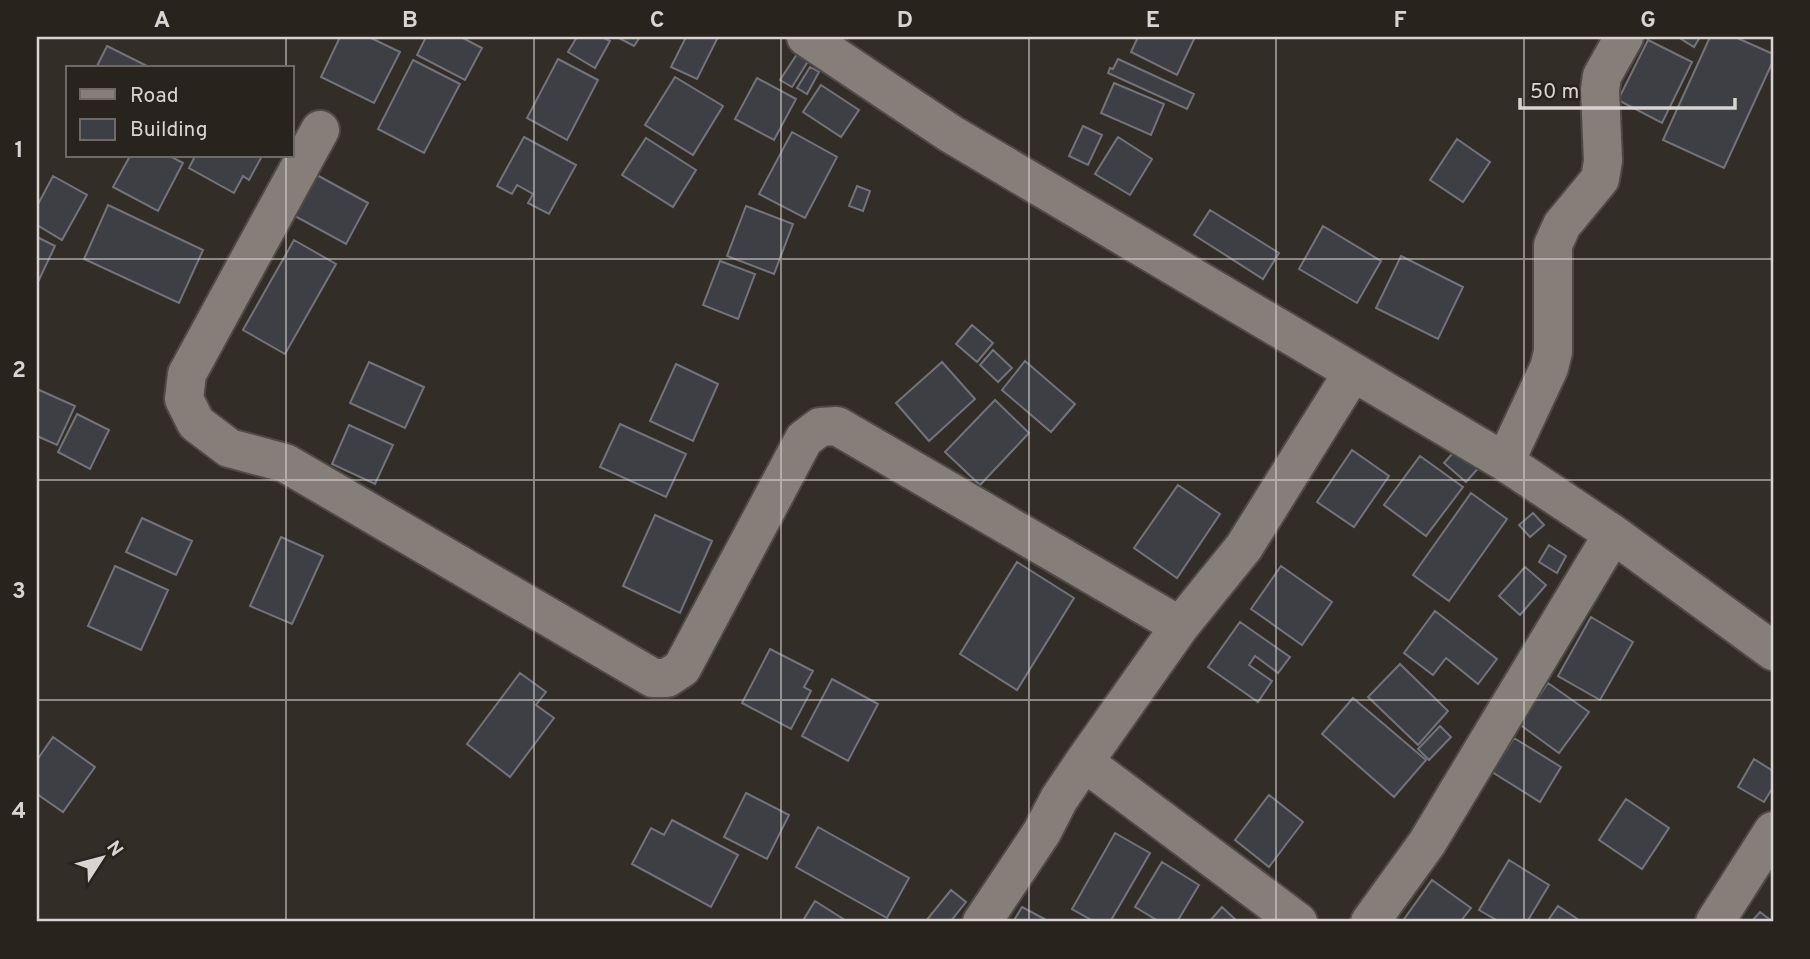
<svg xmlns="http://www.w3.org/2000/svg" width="1810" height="959" viewBox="0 0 1810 959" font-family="Overpass,sans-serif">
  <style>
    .building { fill: #3e3e45; stroke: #73737b; stroke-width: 2 }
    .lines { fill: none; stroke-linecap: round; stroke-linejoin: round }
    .minor-casing { stroke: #4f4a47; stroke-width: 42 }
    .minor { stroke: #867f79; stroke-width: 38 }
    .grid { fill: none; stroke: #d8d4d1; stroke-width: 2; stroke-opacity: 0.55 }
    .neatline { fill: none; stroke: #d8d4d1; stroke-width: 2.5 }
    .grid-label { font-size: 23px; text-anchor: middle; font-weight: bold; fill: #d8d4d1 }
  </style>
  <rect width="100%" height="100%" fill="#332d28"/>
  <path class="building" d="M340 37H369L400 52 374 103 321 77Z
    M426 37H461L482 48 465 80 417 55Z
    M577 37H602L610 41 595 68 568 52Z
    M617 37H640L634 46Z
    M686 37H718L697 79 671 67Z
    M1138 37H1195L1177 75 1131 52Z
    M1678 37H1700L1694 47Z
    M1710 37H1735L1773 54V61L1724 168 1663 140Z
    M1648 40 1692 62 1662 123 1618 100Z
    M107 46 151 68H96Z
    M799 51 810 58 792 87 780 80Z
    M558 59 598 80 567 140 527 118Z
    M1118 59 1194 94 1187 109 1108 73 1110 68 1113 69Z
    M413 60 460 84 424 153 378 129Z
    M810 67 819 72 807 94 797 88Z
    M675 77 723 106 693 155 645 125Z
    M757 78 796 99 774 140 735 119Z
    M1114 83 1164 104 1151 135 1101 113Z
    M821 85 859 110 841 137 803 112Z
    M1083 126 1102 135 1088 165 1069 156Z
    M792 132 837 157 805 218 759 194Z
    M524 137 576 165 549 214 528 203 533 194 517 185 512 194 497 186Z
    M1118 137 1152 159 1130 195 1095 174Z
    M646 138 696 170 673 207 622 175Z
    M1457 139 1490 162 1463 202 1430 180Z
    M130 156H170L183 163 158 211 113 187Z
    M195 156H262L249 180 243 176 234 193 189 168Z
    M315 174 368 203 346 244 293 215Z
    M53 176 87 195 62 240 37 225V206Z
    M857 186 870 191 863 211 849 206Z
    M108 205 203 250 179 303 84 259Z
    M746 206 793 224 774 274 727 256Z
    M1210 210 1279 253 1263 279 1194 235Z
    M1323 226 1381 261 1357 303 1299 269Z
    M37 237 55 246 37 284Z
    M294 240 336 264 285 354 243 330Z
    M1401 256 1463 287 1438 339 1376 308Z
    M720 261 755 274 738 319 703 305Z
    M972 325 993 343 977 362 956 344Z
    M993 350 1012 368 998 382 980 365Z
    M1025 361 1075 404 1051 432 1002 390Z
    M369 362 424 387 405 428 350 403Z
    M942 362 975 399 929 441 896 403Z
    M676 364 718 384 693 441 650 421Z
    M37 389 75 406 57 445 37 436Z
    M995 400 1029 433 980 485 945 452Z
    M77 414 109 430 90 469 58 452Z
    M620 424 686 454 666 497 600 467Z
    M349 425 393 445 375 484 332 464Z
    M1460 445 1482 464 1466 482 1444 463Z
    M1352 450 1389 476 1354 527 1317 502Z
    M1420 456 1463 487 1426 536 1384 505Z
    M1178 485 1220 514 1177 578 1134 548Z
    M1471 493 1507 519 1449 601 1413 575Z
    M1533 513 1544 525 1530 537 1519 525Z
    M655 515 712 541 680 613 623 586Z
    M142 518 192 541 176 575 126 552Z
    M281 537 323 556 292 624 250 606Z
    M1549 545 1566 556 1557 573 1539 562Z
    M1017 562 1074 598 1017 690 960 654Z
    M115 566 168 590 141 650 88 626Z
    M1281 566 1332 602 1302 645 1251 609Z
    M1525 567 1546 585 1520 615 1499 596Z
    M1435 611 1497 659 1478 684 1446 658 1433 675 1404 653Z
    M1591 617 1633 642 1600 700 1558 676Z
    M1240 622 1290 657 1278 673 1255 656 1249 665 1272 681 1258 702 1208 667Z
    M770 649 813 671 804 687 811 691 791 729 742 703Z
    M1400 664 1448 711 1418 745 1368 697Z
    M520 673 546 692 536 705 554 718 510 777 467 744Z
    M832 679 878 704 848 761 802 736Z
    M1548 683 1589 712 1559 753 1519 724Z
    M1353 698 1426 760 1394 797 1322 734Z
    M1440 726 1451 737 1429 760 1418 749Z
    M53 737 95 767 63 812 37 794V760Z
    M1514 738 1561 767 1540 802 1492 772Z
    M1754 759 1773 771V787L1764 802 1738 787Z
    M746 793 789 815 767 859 724 837Z
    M1269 795 1303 822 1269 867 1235 840Z
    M1626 799 1669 828 1642 869 1599 840Z
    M672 820 738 855 711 907 632 864 651 828 664 835Z
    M818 827 909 878 887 918 796 867Z
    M1115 833 1150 853 1110 922H1095L1072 909Z
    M1509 860 1549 885 1527 922H1500L1479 910Z
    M1162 862 1199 885 1177 922H1160L1135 907Z
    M1432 880 1471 908 1460 922H1402Z
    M951 890 966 902 950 922H925Z
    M815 901 848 922H802Z
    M1558 906 1582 922H1547Z
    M1022 907 1050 922H1013Z
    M1222 907 1238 922H1209Z
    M1760 912 1773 922H1751Z"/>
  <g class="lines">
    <g class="minor-casing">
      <path id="minor" d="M806 37 951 134 1505 462 1613 534 1773 651
        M320 130 187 374 184 399 196 423 229 448 285 463 653 678H667L682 668 804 439 820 427 837 426 1180 626
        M1505 462 1549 368 1553 352V245L1562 225 1600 179 1603 161 1600 90 1602 76 1624 37
        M1084 762 1298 922
        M982 922 1042 832 1059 799 1084 762 1180 626 1244 547 1353 372
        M1370 922 1427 843 1613 534
        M1715 922 1773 831"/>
    </g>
    <use href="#minor" class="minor"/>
  </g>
  <path class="grid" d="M286 37V68M534 37V922M781 37V922M1029 37V922M1276 37V922M1524 37V922M286 156V922M37 259H1773M37 480H1773M37 700H1773"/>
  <rect width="1810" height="959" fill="none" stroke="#29231e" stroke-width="77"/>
  <rect x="66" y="66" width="228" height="91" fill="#29231e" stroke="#6f6a66" stroke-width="2"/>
  <rect x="80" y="89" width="35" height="10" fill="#867f79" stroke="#6f6a66" stroke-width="2"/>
  <text x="130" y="102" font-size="21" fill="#d8d4d1">Road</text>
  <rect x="80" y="119" width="35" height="21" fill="#3e3e45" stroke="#6f6a66" stroke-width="2"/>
  <text x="130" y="136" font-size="21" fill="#d8d4d1">Building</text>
  <g transform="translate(102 858) rotate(54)" stroke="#29231e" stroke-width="5" paint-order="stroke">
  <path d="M0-5L12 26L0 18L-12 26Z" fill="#d8d4d1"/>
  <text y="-10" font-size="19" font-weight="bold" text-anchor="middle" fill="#d8d4d1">N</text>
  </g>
  <path d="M1520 98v10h215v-10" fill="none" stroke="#d8d4d1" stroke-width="3.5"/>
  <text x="1530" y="98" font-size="21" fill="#d8d4d1" stroke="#29231e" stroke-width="5" paint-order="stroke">50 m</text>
  <rect x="38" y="38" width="1734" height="882" class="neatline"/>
  <g class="grid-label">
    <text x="162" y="27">A</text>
    <text x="410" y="27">B</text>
    <text x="657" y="27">C</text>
    <text x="905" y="27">D</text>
    <text x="1153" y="27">E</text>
    <text x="1400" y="27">F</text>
    <text x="1648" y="27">G</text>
    <text x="19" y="157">1</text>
    <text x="19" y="377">2</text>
    <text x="19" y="598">3</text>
    <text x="19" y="818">4</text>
  </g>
</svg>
